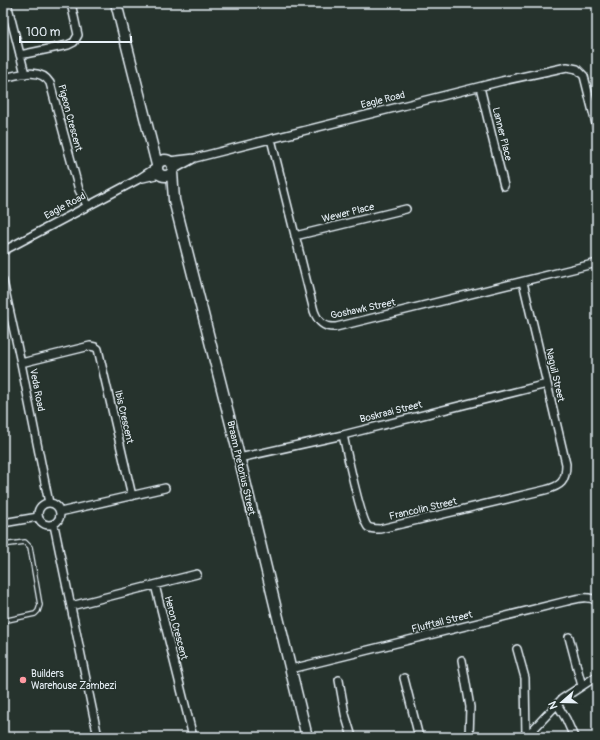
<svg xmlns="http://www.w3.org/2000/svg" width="600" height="740" viewBox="0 0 600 740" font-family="Pangolin,sans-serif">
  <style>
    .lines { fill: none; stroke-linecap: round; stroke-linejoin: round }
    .lane-casing { stroke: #e8f1f8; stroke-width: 6 }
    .street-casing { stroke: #e8f1f8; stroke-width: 10 }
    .secondary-casing { stroke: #e8f1f8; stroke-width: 13 }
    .lane { stroke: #26332d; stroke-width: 3.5 }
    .street { stroke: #26332d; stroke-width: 7 }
    .secondary { stroke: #26332d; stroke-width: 10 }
    .poi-dot { fill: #ff9aa2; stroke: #26332d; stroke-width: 1.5 }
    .labels { text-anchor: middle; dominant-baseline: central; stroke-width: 3; stroke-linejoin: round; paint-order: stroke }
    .street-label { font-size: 10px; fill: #e8f1f8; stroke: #26332d }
    .poi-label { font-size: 10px; fill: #e8f1f8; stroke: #26332d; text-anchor: start }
  </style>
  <rect width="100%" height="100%" fill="#26332d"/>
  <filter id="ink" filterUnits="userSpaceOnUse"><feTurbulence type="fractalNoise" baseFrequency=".025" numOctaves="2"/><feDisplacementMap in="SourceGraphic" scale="8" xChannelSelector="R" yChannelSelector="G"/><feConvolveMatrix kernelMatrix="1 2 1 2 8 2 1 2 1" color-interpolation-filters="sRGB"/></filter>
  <g filter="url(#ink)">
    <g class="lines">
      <g class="lane-casing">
        <path id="lane" d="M3 545 25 542 30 547 40 605 38 611 35 614 3 621"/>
      </g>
      <g class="street-casing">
        <path id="street" d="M7 3 25 74
          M20 55 68 45 74 42 78 35 71 3
          M3 78C18 75 40 67 50 83L79 190 87 205
          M480 87 504 186
          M271 139 314 311C318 322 324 328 336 327L597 263
          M169 161 195 158 502 81 567 67 577 69 584 76 597 128
          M173 170 193 159
          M143 178 160 174
          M295 236 406 209
          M3 251 137 180 157 167
          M3 281 21 363 49 503
          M21 363 90 346 95 347 98 349 132 496
          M343 435C346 449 361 520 368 527 371 529 376 529 380 529L545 490C561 486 566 482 566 464L523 282
          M239 458 343 435 547 384
          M38 514a11 11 0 1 1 22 0a11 11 0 1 1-22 0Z
          M60 512 165 488
          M3 523 38 517
          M54 525 98 737
          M155 585 193 737
          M71 606 197 574
          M569 637 582 686
          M517 649 525 678 526 737
          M462 660 470 707 469 737
          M291 669 567 601C577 599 588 595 597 601
          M404 678 419 737
          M339 680 345 714 352 737
          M557 704 566 719 574 737
          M526 737 562 699 597 676"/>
      </g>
      <g class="secondary-casing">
        <path id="secondary" d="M116 3 157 165
          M157 168a8 8 0 1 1 16 0a8 8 0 1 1-16 0Z
          M172 172 174 200 235 440 307 737"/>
      </g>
      <use href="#lane" class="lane"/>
      <use href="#street" class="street"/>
      <use href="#secondary" class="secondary"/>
    </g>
  </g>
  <circle class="poi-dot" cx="23" cy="680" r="4"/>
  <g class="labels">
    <g class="street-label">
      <text transform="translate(383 100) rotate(-14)">Eagle Road</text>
      <text transform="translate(70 118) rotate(75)">Pigeon Crescent</text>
      <text transform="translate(502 134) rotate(76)">Lanner Place</text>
      <text transform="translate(65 206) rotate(-28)">Eagle Road</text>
      <text transform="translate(348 213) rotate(-14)">Wewer Place</text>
      <text transform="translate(363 309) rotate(-12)">Goshawk Street</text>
      <text transform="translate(555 375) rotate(77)">Naguil Street</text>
      <text transform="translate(37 390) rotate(79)">Veda Road</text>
      <text transform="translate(391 412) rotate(-14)">Boskraai Street</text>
      <text transform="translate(124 417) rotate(77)">Ibis Crescent</text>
      <text transform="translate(241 468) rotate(77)">Braam Pretorius Street</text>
      <text transform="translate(423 509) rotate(-13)">Francolin Street</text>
      <text transform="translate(442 622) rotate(-14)">Flufftail Street</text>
      <text transform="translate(176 628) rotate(75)">Heron Crescent</text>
    </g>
    <g class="poi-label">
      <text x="31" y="674">Builders<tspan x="31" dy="12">Warehouse Zambezi</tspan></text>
    </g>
  </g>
  <rect width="600" height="740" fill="none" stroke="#26332d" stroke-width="16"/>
  <rect x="8" y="8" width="584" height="724" fill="none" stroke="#e8f1f8" stroke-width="1.5" filter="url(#ink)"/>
  <g transform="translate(562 702) rotate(250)" stroke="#26332d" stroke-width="3" paint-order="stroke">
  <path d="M0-3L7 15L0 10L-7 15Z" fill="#e8f1f8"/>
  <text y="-6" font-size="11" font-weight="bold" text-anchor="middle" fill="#e8f1f8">N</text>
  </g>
  <path d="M20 36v6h111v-6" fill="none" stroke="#e8f1f8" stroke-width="2"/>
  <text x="26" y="36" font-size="12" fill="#e8f1f8" stroke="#26332d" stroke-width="3" paint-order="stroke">100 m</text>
</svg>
